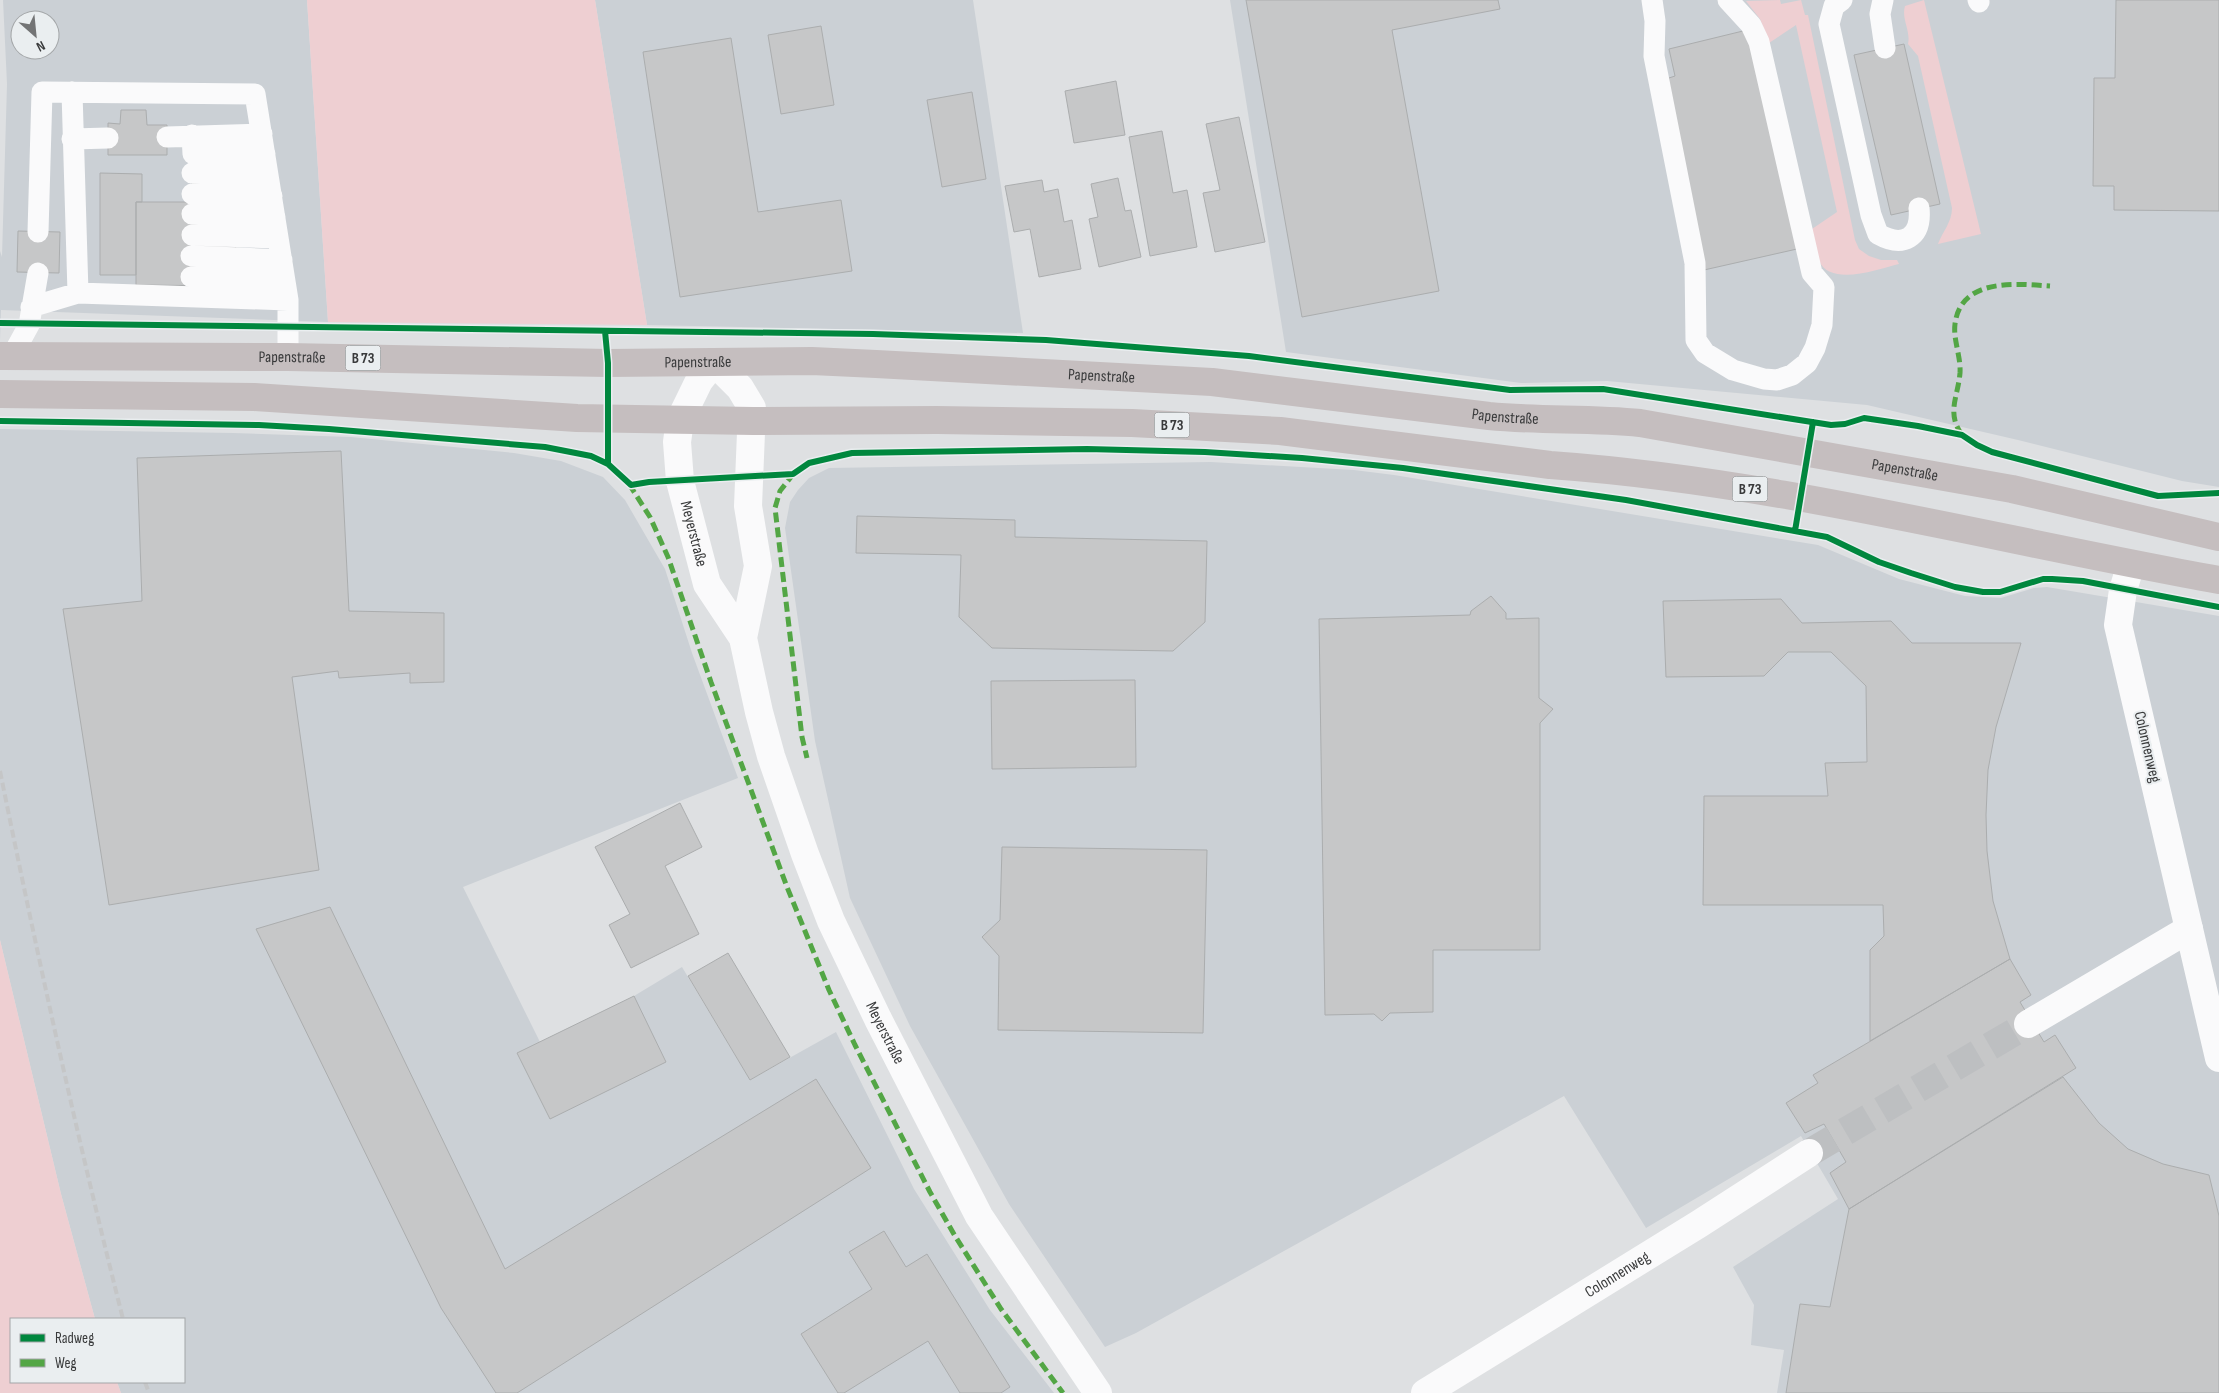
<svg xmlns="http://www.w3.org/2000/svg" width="2219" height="1393" viewBox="0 0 2219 1393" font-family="'Sofia Sans Condensed',sans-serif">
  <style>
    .built { fill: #cbd0d5; fill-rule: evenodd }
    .green { fill: #eecfd2 }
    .building { fill: #c6c7c8; stroke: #abadae }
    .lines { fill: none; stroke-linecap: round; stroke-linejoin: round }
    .street-tunnel { stroke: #bdbfc1; stroke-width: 28; stroke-dasharray: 28 14; stroke-linecap: butt }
    .lane { stroke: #fafafb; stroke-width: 21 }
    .street { stroke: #fafafb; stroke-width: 28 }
    .primary { stroke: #c5bebf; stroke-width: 28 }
    .rail { stroke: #c5c6c7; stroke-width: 4; stroke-dasharray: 8 4; stroke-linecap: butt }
    .quiet { stroke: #53a645; stroke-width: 5; stroke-dasharray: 10 5; stroke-linecap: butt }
    .cycleway-casing { stroke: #eaeef0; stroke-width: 9 }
    .cycleway { stroke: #00873e; stroke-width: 6 }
    .labels { text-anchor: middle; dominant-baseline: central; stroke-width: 4; stroke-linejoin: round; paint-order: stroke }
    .shield { fill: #eaeef0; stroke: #6e7071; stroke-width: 1 }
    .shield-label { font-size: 15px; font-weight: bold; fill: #393a3b }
    .street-label { font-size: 16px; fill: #393a3b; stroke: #eaeef0 }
  </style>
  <rect width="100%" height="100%" fill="#dee0e2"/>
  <path class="built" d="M3 0H307L328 322 1 310 0 340V251L2 257 7 84ZM20 20H50V50H20Z
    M595 0H973L1023 333 647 325Z
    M1230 0H2219V487L2182 481 2018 440 1867 405 1607 381 1521 383 1286 352Z
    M0 429 233 433 351 437 514 453 561 461 603 477 625 500 665 569 692 653 738 778 463 887 540 1042 634 996 682 967 750 1080 836 1032 914 1189 990 1310 1054 1393H121L117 1382H184V1319H95L61 1194 0 940Z
    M1211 462 1354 470 1394 475 1818 545 1899 579 1965 596 2001 598 2034 588 2047 587 2219 616V1393H1777L1784 1350 1751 1345 1754 1305 1733 1267 1838 1199 1801 1136 1646 1228 1564 1096 1136 1333 1105 1347 1009 1204 910 1026 850 898 815 741 785 528 790 502 798 490 809 478 829 468Z"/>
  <path class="green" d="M307 0H595L647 325 328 322Z
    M1780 0 1781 4 1801 0 1805 15H1808L1855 240 1859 249 1869 256 1881 260H1897L1899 264C1878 269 1831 287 1819 261 1814 252 1812 241 1809 231L1837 212 1796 25 1769 43 1760 19 1746 1Z
    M1924 0 1981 234 1938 244C1943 231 1952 222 1952 208L1918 56 1908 44C1911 31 1901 19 1905 6Z
    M0 940 61 1194 95 1319H11V1382H117L121 1393H0Z"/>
  <path class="building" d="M1246 0H1498L1500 9 1392 30 1439 291 1302 317Z
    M2116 0H2219V211L2114 210V186H2093L2094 78H2115Z
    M821 26 834 105 781 114 768 35Z
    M1747 30 1797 249 1704 270 1663 80 1675 76 1669 49Z
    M731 38 758 212 841 200 852 271 680 297 643 52Z
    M1904 44 1940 204 1891 215 1854 55Z
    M1116 81 1125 135 1074 143 1065 91Z
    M972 92 986 179 942 187 927 100Z
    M121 110H146L147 125H167V155H108V123L120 124Z
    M1239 117 1265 242 1215 252 1203 193 1220 190 1206 124Z
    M1162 131 1173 193 1187 190 1197 247 1150 256 1129 137Z
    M192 164H237L235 286 136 285V202H191Z
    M100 173 142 174V202H136V275H100Z
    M1118 178 1125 211 1131 210 1141 257 1099 267 1089 219 1098 217 1091 184Z
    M1042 180 1044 192 1058 189 1064 222 1072 220 1081 269 1039 277 1030 229 1014 232 1005 186Z
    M18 231 60 232 59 273 17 272Z
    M341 451 349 611 444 613V682L410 683V673L339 678 338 671 292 677 319 870 109 905 63 609 142 601 137 458Z
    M857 516 1015 520V537L1207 541 1205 622 1173 651 992 648 959 617 961 555 856 553Z
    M1491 596 1506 613V619L1539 618V698L1553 709 1540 723V950H1433V1012L1390 1013 1382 1021 1374 1014 1325 1015 1319 619 1470 615 1471 611Z
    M1781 599 1802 623 1891 621 1912 643H2021L1996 727 1988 770 1986 815 1987 851 1993 901 2010 959 1870 1041V950L1884 936 1883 905H1703L1704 796H1828L1825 763 1867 762 1866 686 1831 652H1788L1764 676 1666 677 1663 601Z
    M1135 680 1136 767 992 769 991 681Z
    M680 803 702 847 665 866 699 934 631 968 609 925 630 914 595 847Z
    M1002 847 1207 850 1203 1033 998 1030 999 956 982 937 1000 920Z
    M330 907 505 1269 816 1079 871 1168 517 1393H496L441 1308 256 929Z
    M728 953 790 1057 750 1080 688 976Z
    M2010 959 2031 995 2020 1002 2044 1042 2055 1035 2076 1068 1849 1209 1830 1173 1846 1162 1824 1124 1805 1133 1786 1103 1818 1083 1813 1075Z
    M634 996 666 1062 550 1119 517 1053Z
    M2063 1077 2099 1123 2128 1149 2163 1164 2209 1175 2219 1216V1393H1786L1800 1304 1830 1307 1849 1209Z
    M884 1231 906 1267 927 1254 1010 1387 1001 1393H960L928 1341 844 1393H838L801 1334 872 1289 849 1252Z"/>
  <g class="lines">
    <path class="street-tunnel" d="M1809 1153 2028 1024"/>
    <path class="lane" d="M1652 0 1655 21 1654 56 1695 263 1696 340 1705 353 1733 370 1764 379 1777 380 1792 375 1807 363 1815 348 1822 325 1824 287 1812 273 1759 42 1751 25 1728 0
      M1842 0 1834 6 1829 24 1871 215 1878 234C1903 248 1922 238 1919 208
      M1883 0 1880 14 1885 48
      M1978 0 1979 2
      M72 92 78 293
      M192 135 193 154H265
      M167 137 262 134
      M72 139 108 138
      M192 173 268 175
      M192 194 272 196
      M192 214 275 217
      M38 232 42 92 255 94 288 300V357
      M192 235 278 238
      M191 256 282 260
      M191 277 285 281
      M31 307 78 293 288 300
      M12 356 29 325 38 273"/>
    <g class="street">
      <path id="s1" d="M743 638 758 566 748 506 752 408 740 388 714 362 699 381 680 420 677 442 680 481 707 584 743 638 759 712 771 756 805 854 831 921 878 1019 979 1216 1098 1393"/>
      <path d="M2189 929 2219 1058"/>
      <path d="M2028 1024 2189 929 2118 625 2123 590 2131 564"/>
      <path id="s2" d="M1425 1393 1699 1224 1809 1153"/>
    </g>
    <g class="primary">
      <path id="s3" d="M0 356 288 357 608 363 812 361 876 364 1212 382 1489 416C1539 421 1590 418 1640 423L2012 489 2219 537"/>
      <path d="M0 394 254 397 577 418 753 421 937 420 1132 423 1280 431 1550 465C1776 481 1996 540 2219 580"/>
    </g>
    <path class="rail" d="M0 771C37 954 77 1137 123 1319
      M145 1382 149 1393"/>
    <path class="quiet" d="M1962 435C1946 413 1958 397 1960 373 1961 356 1953 340 1955 324 1961 277 2017 284 2050 286
      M794 473 780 491 775 508 802 737 807 758
      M629 484 650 517 668 557 711 682 787 887 829 990 855 1045 930 1192 955 1236 1001 1309 1063 1393"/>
    <g class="cycleway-casing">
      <path id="cycleway" d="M0 323 873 334 1046 340 1249 356 1510 390 1603 389 1831 425 1845 424 1864 418 1918 426 1962 435 1977 445 1992 452 2158 496 2219 493
        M605 331 608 363V464
        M0 421 259 425 329 429 545 447 591 456 608 464 631 485 649 482 793 474 809 463 852 453 1087 449 1205 452 1302 458 1403 468 1626 500 1827 537 1879 562 1911 573 1955 587 1983 592H2000L2043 579H2052L2083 581 2219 607
        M1795 531 1813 422"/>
    </g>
    <use href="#cycleway" class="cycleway"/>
  </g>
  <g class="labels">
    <g class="shield">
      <rect x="345.5" y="345.5" width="35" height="25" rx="4"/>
      <rect x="1154.5" y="412.5" width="35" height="25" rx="4"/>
      <rect x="1732.5" y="476.5" width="35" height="25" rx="4"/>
    </g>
    <g class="shield-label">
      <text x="363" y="358">B 73</text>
      <text x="1172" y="425">B 73</text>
      <text x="1750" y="489">B 73</text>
    </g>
    <g class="street-label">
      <text stroke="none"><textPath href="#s3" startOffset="292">Papenstraße</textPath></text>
      <text stroke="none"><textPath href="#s3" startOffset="698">Papenstraße</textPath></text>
      <text stroke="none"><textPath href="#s3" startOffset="1102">Papenstraße</textPath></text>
      <text stroke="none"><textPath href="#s3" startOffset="1508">Papenstraße</textPath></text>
      <text stroke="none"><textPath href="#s3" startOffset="1912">Papenstraße</textPath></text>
      <text stroke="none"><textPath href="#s1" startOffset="476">Meyerstraße</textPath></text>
      <text transform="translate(2147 747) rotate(77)">Colonnenweg</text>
      <text stroke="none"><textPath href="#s1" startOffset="1014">Meyerstraße</textPath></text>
      <text stroke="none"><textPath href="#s2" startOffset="226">Colonnenweg</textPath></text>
    </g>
  </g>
  <rect x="10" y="1318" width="175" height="65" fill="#eaeef0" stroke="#a3a6a8"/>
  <rect x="20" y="1334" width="25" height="8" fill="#00873e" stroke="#a3a6a8"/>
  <text x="55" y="1343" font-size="15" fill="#393a3b">Radweg</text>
  <rect x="20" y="1359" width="25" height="8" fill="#53a645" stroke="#a3a6a8"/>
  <text x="55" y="1368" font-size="15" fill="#393a3b">Weg</text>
  <g transform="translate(35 35) rotate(153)"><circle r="24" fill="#eaeef0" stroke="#a3a6a8"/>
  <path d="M0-4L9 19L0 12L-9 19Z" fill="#737475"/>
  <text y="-8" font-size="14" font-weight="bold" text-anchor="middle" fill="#393a3b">N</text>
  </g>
</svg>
